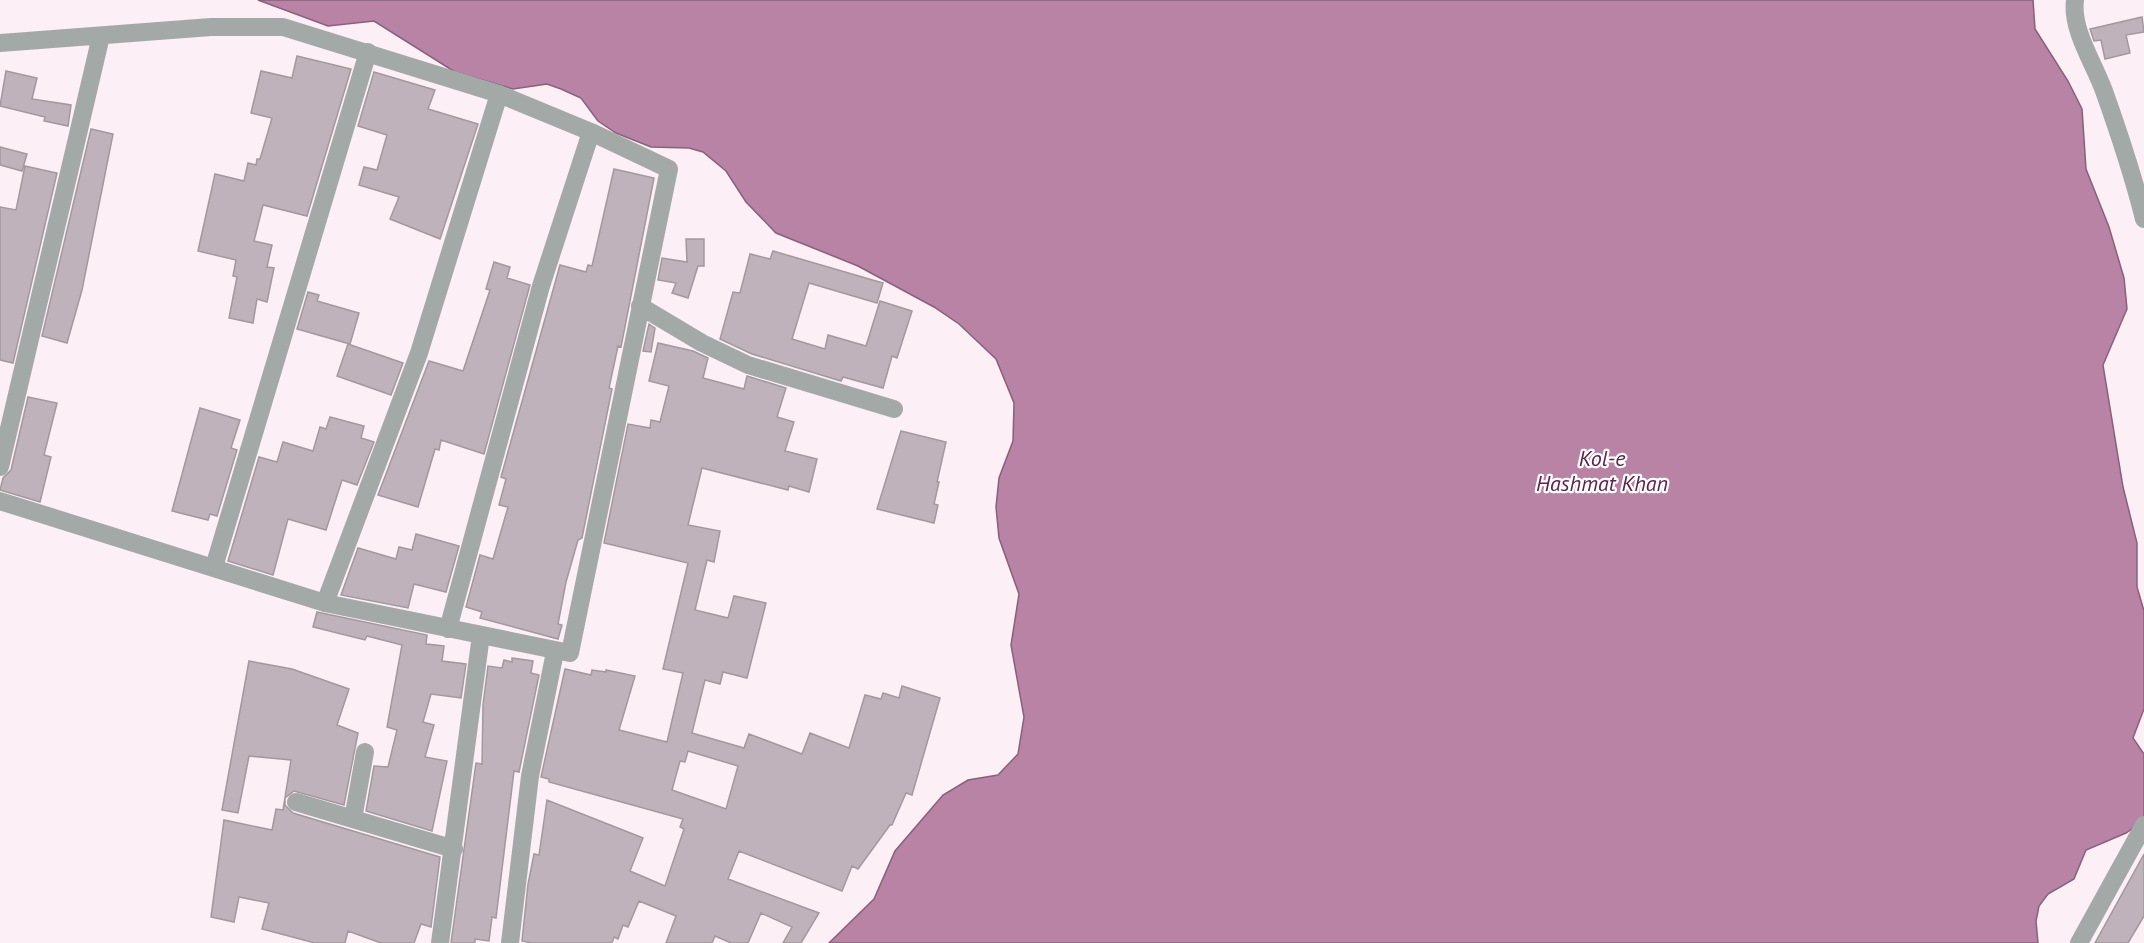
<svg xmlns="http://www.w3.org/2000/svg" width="2144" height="943" viewBox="0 0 2144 943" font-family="'PT Sans',sans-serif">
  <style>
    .water { fill: #b883a4; stroke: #886179; stroke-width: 1.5 }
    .building { fill: #bfb2ba; stroke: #a4989f; stroke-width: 1.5; fill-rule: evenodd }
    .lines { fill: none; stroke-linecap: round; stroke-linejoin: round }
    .minor { stroke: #a2a9a7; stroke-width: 18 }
    .labels { text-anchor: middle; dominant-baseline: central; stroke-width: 4.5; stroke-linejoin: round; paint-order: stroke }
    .water-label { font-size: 22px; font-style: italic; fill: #61214e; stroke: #fff }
  </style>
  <rect width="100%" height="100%" fill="#fceff6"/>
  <path class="water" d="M258 0H2033L2035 29 2068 81 2082 109 2086 169 2109 227 2124 278 2127 309 2103 365 2123 487 2137 543V587L2144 611V709L2133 738 2144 754V820L2126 833 2086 850 2074 879 2048 894 2039 906 2036 921 2038 943H829L874 899 895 851 943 795 968 780 998 775 1018 754 1024 717 1011 645 1019 594 999 538 996 507 999 478 1013 441 1014 403 996 359 959 324 934 307 858 266 776 233 746 202 726 171 703 152 689 148 651 147 616 133 598 121 581 98 561 89 547 84 513 89 455 72 374 21 328 26Z"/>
  <path class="building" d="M2142 17 2144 32 2126 35 2130 53 2105 59 2101 40 2094 41 2090 29Z
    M297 56 351 69 307 216 263 205 254 241 272 245 267 267 274 268 267 302 257 299 253 323 229 318 237 277 233 276 236 260 198 251 215 174 244 181 248 163 256 165 257 159H260L272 118 251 113 261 71 292 78Z
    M6 71 37 78 32 99 71 105 68 126 44 121 45 117 0 106Z
    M374 72 435 90 428 109 478 124 440 239 390 219 399 197 359 185 364 167 377 170 387 135 358 126Z
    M91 129 113 134 82 290 67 343 42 336Z
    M0 147 27 154 22 171 0 165Z
    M25 166 57 173 13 363 0 360V207L16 210Z
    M614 169 654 178 621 347 618 346 609 388 612 389 582 538 578 540 566 582 558 624 562 625 558 639 480 618 482 612 466 607 480 555 493 559 508 507 499 505 506 479 501 477 560 265 586 272 588 265 592 266Z
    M686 239H704V266H698L688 298 672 293 676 283 658 280 662 258 687 262Z
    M773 251 883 283 877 303 809 283 792 339 825 349 828 335 866 346 880 301 912 311 897 358 892 356 883 388 843 377 841 381 752 354 720 339 733 292 740 293 750 254 770 259Z
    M494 262 510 267 507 278 530 285 484 454 441 440 439 450 435 449 418 507 378 495 429 361 463 371 490 290 486 289Z
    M308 292 319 295 317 301 359 313 350 344 297 329Z
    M649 324 655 328 651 352 643 351Z
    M658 343 693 351 708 358 703 378 744 389 747 376 786 388 777 417 794 422 785 451 817 459 809 492 789 486 788 490 702 468 688 525 720 531 714 562 707 560 695 610 728 618 734 596 766 603 747 678 723 672 720 684 705 680 692 733 744 748 749 734 802 754 810 733 849 748 865 695 881 699 883 693 899 698 902 686 940 698 912 795 906 793 892 825H890L858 869 852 866 842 891 739 851 728 879 819 913 801 943H783L792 927 761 913 748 943H731L715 936 712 943H666L676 916 639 901 628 927 623 925 618 939 614 937 612 943H532L522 941 528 884 534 854 539 855 547 800 643 838 630 871 665 886 684 829 680 827 683 819 549 782V779L541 777 565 669 591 675 592 670 606 672V670L635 676 619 730 667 742 683 673 663 669 688 563 604 543 628 424 650 428 651 420 660 422 669 386 649 381ZM688 751 738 766 726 809 672 790 680 761 685 762Z
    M348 344 403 363 391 395 337 376Z
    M28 397 57 403 44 455 51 457 40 502 0 490 3 478 11 470Z
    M200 408 240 420 231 448 237 450 217 516 210 514 208 520 172 511Z
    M330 417 364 426 361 438 374 442 357 485 342 480 326 530 288 519 273 575 228 561 259 457 277 462 283 442 313 451 320 427 326 429Z
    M901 431 946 442 937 482H939L934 504 938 505 934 523 877 509Z
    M416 534 459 546 446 592 414 584 408 608 341 595 358 548 396 559 399 547 412 550Z
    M317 612 427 635 426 644 444 646 442 661 466 664 461 698 431 694 423 722 434 725 425 757 447 761 432 831 366 811 374 766 388 767 397 730 387 727 402 645 367 636 365 640 313 627Z
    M512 658 533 661 531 673 539 675 519 772 514 771 496 918 492 917 489 941 475 939V943H451L476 763 482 764 483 705 488 666 502 668 504 660 512 662Z
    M249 661 292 669 349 689 337 725 358 733 344 805 294 791 285 798V805L293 813 440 857 431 927 421 924 414 943H381L348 931 345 943H315L262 929 269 903 239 897 234 922 211 917 224 820 272 830 276 809 283 810 291 760 249 756 238 813 222 810Z
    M2144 854V916L2128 943H2095Z"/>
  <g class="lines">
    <path class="minor" d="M2075 0C2071 30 2094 63 2104 91 2119 133 2133 175 2144 219
      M0 43 211 27H283L499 94 591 132 669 169 570 653 325 603 0 501
      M640 306 702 343 748 365 894 409
      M0 467 101 36
      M214 567 368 52
      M325 603 419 353 499 94
      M448 629 541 286 591 132
      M296 802 454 849
      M353 819 365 752
      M440 943 481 635
      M510 943 530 776 555 652
      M2079 943 2144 825"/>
  </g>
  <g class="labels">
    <g class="water-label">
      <text x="1602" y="458">Kol-e<tspan x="1602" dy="25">Hashmat Khan</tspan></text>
    </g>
  </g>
</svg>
